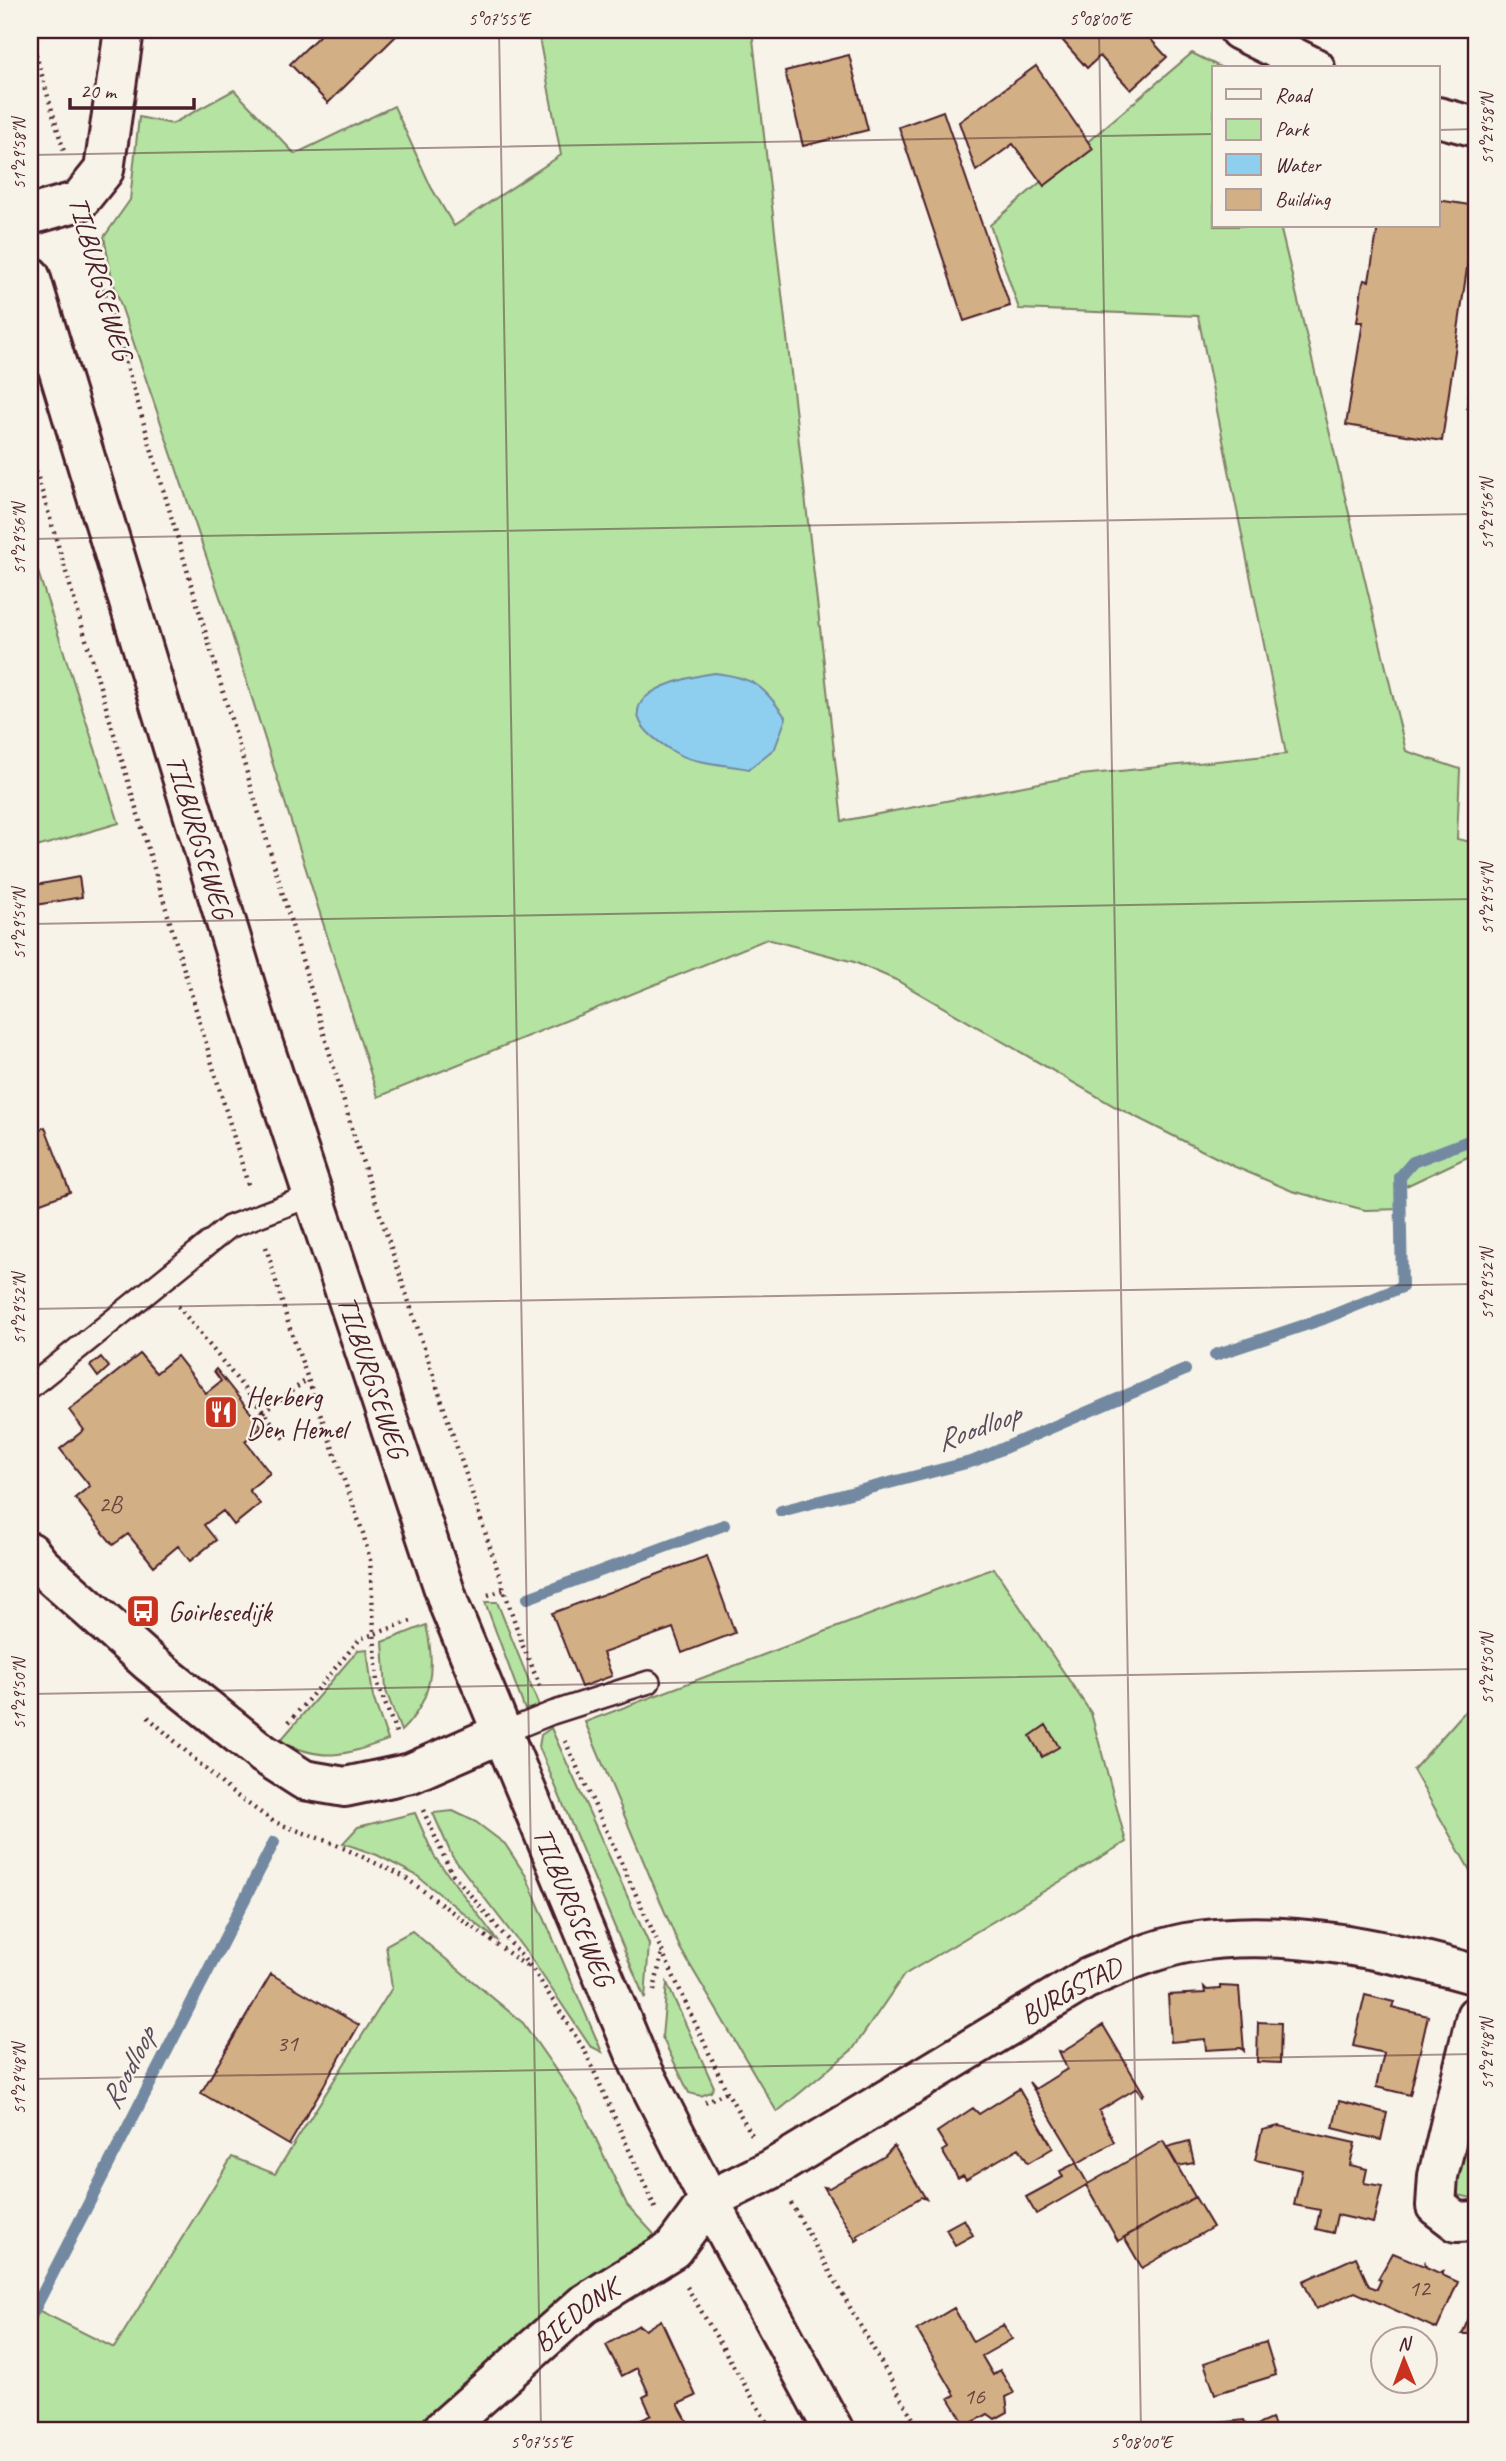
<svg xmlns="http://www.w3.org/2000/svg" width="1506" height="2461" viewBox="0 0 1506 2461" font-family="Caveat,sans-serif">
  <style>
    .green { fill: #b4e3a2; stroke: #7f8166; stroke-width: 2 }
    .water { fill: #8ecfef; stroke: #7389a1; stroke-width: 2 }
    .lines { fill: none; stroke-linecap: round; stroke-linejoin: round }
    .stream { stroke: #7389a1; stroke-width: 12 }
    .building { fill: #d2af84; stroke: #4a1f2b; stroke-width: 2 }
    .lane-casing { stroke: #4a1f2b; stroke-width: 26 }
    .street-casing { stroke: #4a1f2b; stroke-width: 44 }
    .secondary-casing { stroke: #4a1f2b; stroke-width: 44 }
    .path { stroke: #4a1f2b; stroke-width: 4.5; stroke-dasharray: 2 5; stroke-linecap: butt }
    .lane { stroke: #f7f3e8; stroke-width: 21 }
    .street { stroke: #f7f3e8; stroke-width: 38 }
    .secondary { stroke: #f7f3e8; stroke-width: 38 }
    .ticks { fill: none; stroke: #4a1f2b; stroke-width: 2; stroke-opacity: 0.45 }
    .labels { text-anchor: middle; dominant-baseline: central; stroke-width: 5; stroke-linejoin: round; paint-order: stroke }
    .number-label { font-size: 24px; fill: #6c4341 }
    .street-label { font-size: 28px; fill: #4a1f2b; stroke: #f7f3e8 }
    .poi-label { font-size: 28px; fill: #4a1f2b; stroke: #f7f3e8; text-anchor: start }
    .water-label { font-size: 30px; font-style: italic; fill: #5b4b5c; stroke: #f7f3e8 }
    .neatline { fill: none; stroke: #4a1f2b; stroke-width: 2.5 }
    .ticks-label { font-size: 18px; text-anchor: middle; fill: #4a1f2b }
  </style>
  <rect width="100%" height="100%" fill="#f7f3e8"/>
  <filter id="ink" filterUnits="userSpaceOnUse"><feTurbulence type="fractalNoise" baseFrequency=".0143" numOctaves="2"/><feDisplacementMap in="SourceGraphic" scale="14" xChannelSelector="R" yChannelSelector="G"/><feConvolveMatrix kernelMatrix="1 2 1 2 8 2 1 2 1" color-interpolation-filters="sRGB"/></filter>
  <g filter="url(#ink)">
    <path class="green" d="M546 30H752L842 821 1081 775 1286 754 1198 316 1019 309 990 225 1192 53 1222 68H1214V226H1280L1406 751 1460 769 1457 839 1476 843V1153L1404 1187 1403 1209 1365 1210 1292 1191 1233 1166 1114 1106 896 980 854 962 767 939 378 1097 221 600 112 279 104 237 130 200 139 117 172 124 234 90 295 154 394 106 431 187 454 226 561 155 538 32Z
      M30 547 119 823 30 849Z
      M994 1568 1091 1713 1126 1842 904 1975 853 2049 777 2112 680 1948 585 1722Z
      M485 1602H497L539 1706 525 1710Z
      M426 1625C436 1667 432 1701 401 1731L386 1691 383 1642Z
      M367 1649 373 1697 388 1740C344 1755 324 1763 280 1741L358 1650Z
      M1476 1699V1881L1413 1770Z
      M551 1728 649 1944 645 1999 539 1747 541 1735Z
      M453 1811 476 1822 505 1844 526 1876 602 2052 590 2046 530 1957 452 1856 433 1813Z
      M415 1813 434 1856 498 1941 416 1875 377 1855 343 1843 358 1827Z
      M412 1931 523 2023 580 2105 627 2205 654 2234 640 2253 577 2293 411 2431H30V2326L38 2310 114 2348 232 2157 275 2174 392 1988 386 1945Z
      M667 1983 714 2087 711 2092 701 2096 689 2093 662 2037Z
      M1467 2117 1476 2125V2199L1458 2195 1454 2184Z"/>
    <path class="water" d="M715 673C755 678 762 685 786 718L775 748 749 769C730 765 692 763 676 753 595 706 660 681 715 673Z"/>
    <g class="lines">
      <path class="stream" d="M1215 1355 1323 1319 1402 1287 1400 1177 1413 1162 1476 1138
        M781 1511 974 1461 1185 1370
        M528 1598 724 1525
        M30 2318 274 1842"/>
    </g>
    <path class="building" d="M325 30H389L396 36 328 103 290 64Z
      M1076 30H1142L1167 57 1131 90 1100 56 1087 68 1063 41Z
      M849 55 868 130 803 146 785 71Z
      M1036 66 1093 149 1044 186 1013 144 976 171 959 122Z
      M943 111 1010 306 964 321 899 127Z
      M1438 200 1476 206 1442 441 1346 425 1363 322H1357L1362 287 1364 280 1369 281 1378 226H1438Z
      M1476 216V271L1467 270Z
      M1476 344V409L1467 408Z
      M79 877 82 897 30 906V886Z
      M45 1127 70 1192 30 1207V1133Z
      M140 1354 156 1373 177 1356 206 1393 221 1381 214 1371 216 1369 262 1427 245 1441 270 1473 249 1490 260 1504 234 1525 223 1511 204 1525 216 1540 190 1561 178 1546 154 1566 128 1534 113 1545 75 1498 90 1486 60 1449 84 1430 69 1410Z
      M101 1357 109 1367 98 1377 90 1366Z
      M707 1556 735 1633 682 1653 673 1628 603 1653 612 1676 581 1687 552 1613Z
      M1046 1725 1059 1747 1042 1757 1030 1736Z
      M271 1974 359 2025 289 2145 201 2093Z
      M1220 1986 1239 1987 1244 2051 1241 2048 1206 2050 1205 2039 1171 2042 1168 1995 1205 1993 1204 1987 1207 1990 1220 1989Z
      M1365 1995 1394 2002 1392 2007 1428 2016 1410 2095 1376 2087 1384 2053 1353 2046Z
      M1258 2022 1281 2023 1280 2063 1257 2062Z
      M1103 2025 1144 2094 1142 2096 1137 2088 1099 2111 1114 2142 1078 2163 1029 2082 1035 2089 1067 2069 1059 2051 1063 2052Z
      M1019 2089 1053 2148 1028 2163 1019 2148 966 2179 963 2175 958 2178 942 2151 947 2148 937 2132 973 2108 979 2114Z
      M1339 2101 1387 2113 1381 2140 1333 2128Z
      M1279 2126 1355 2143 1350 2165 1367 2169 1364 2183 1382 2186 1373 2223 1337 2215 1333 2233 1316 2229 1320 2210 1294 2205 1302 2170 1255 2160 1262 2130Z
      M1163 2141 1195 2197 1118 2241 1086 2185Z
      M1189 2141 1194 2163 1178 2166 1167 2147Z
      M894 2146 926 2199 921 2197 857 2236 859 2239 856 2241 824 2187 829 2188 885 2156Z
      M1076 2163 1088 2184 1036 2214 1026 2197 1063 2177 1060 2171Z
      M1195 2197 1213 2227 1142 2268 1124 2237Z
      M964 2219 973 2235 955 2245 946 2229Z
      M1393 2253 1424 2266 1425 2263 1426 2267 1439 2273 1443 2271 1442 2275 1458 2282 1437 2329 1355 2292 1316 2309 1303 2281 1356 2257 1369 2286 1377 2289 1381 2280 1378 2279Z
      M1476 2302V2334H1462Z
      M954 2308 973 2342 1003 2325 1012 2339 982 2356 993 2375 1000 2370 1014 2393 1006 2397 1008 2412 995 2419 988 2414 966 2426 949 2398 955 2395 917 2330Z
      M661 2320 696 2396 678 2404 690 2426 681 2431H620L651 2415 643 2397 649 2394 637 2368 622 2376 606 2345 639 2325 645 2330Z
      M1266 2342 1276 2375 1215 2394 1204 2363Z
      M1271 2419 1276 2431H1249L1248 2429Z
      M1244 2420 1249 2431H1214L1211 2424Z"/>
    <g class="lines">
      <g class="lane-casing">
        <path id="lane" d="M30 1387 229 1227 313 1195
          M500 1734 552 1713 649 1682"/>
      </g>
      <g class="street-casing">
        <g id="street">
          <path d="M1239 30 1315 68"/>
          <path d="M1438 117 1476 127"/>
          <path d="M30 215 79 201 104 170 124 30"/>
          <path d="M1476 2016 1438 2176 1436 2206 1457 2222 1476 2221"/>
          <path id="s1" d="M441 2431 583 2305 673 2249 709 2200 772 2169 1086 1979C1118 1965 1151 1950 1186 1943 1279 1926 1387 1949 1476 1975"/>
        </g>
      </g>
      <g class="secondary-casing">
        <g id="secondary">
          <path id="s2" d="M30 276 263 1044 450 1607 640 2065 709 2200 834 2431"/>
          <path d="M30 1552 40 1565 150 1663 262 1753 304 1780 345 1787 411 1773 500 1734"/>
        </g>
      </g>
      <path class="path" d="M30 34 64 152
        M90 241 355 1139 522 1644 540 1686
        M30 451 249 1188
        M266 1247 289 1326 363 1533 370 1560 377 1682 397 1735
        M178 1306 285 1439
        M263 1412 308 1379
        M488 1595 504 1590
        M148 1717 230 1791 274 1822 335 1844 403 1876 529 1968
        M289 1722 360 1639 414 1620
        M565 1741 727 2092 752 2135
        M423 1810 451 1872 534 1971 585 2051 655 2208
        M654 1991 662 1952
        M705 2102 727 2092
        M791 2203 920 2431
        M687 2287 772 2431"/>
      <use href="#lane" class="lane"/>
      <use href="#street" class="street"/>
      <use href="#secondary" class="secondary"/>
    </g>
  </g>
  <path class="ticks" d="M499 30 541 2431M1099 30 1141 2431M1438 130 1476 129M30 155 1214 134M30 539 1476 514M30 924 1476 899M30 1309 1476 1284M30 1694 1476 1669M30 2079 1476 2054"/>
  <defs>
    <g id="restaurant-square" transform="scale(1.75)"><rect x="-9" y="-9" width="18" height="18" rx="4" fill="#c8321e" stroke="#f7f3e8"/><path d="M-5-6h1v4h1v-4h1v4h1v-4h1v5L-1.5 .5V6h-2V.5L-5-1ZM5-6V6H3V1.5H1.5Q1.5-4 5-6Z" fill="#fff"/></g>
    <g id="bus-square" transform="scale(1.75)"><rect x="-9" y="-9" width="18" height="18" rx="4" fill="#c8321e" stroke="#f7f3e8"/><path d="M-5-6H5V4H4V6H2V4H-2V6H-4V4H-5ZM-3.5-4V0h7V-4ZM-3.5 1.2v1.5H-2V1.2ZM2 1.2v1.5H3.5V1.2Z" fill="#fff"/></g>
  </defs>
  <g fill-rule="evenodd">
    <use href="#restaurant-square" x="221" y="1412"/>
    <use href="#bus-square" x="143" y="1611"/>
  </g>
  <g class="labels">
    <g class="number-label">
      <text x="110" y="1504">2B</text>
      <text x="287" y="2043">31</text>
      <text x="1419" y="2288">12</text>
      <text x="974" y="2396">16</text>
    </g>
    <g class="street-label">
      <text transform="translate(101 278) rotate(74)">TILBURGSEWEG</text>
      <text stroke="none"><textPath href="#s2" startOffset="586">TILBURGSEWEG</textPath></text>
      <text stroke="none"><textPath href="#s2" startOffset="1153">TILBURGSEWEG</textPath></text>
      <text stroke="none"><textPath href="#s2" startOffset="1720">TILBURGSEWEG</textPath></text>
      <text stroke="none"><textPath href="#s1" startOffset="775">BURGSTAD</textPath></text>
      <text stroke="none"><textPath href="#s1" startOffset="178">BIEDONK</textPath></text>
    </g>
    <g class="poi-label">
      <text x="246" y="1396">Herberg<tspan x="246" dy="32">Den Hemel</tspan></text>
      <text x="168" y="1611">Goirlesedijk</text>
    </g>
    <g class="water-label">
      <text transform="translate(978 1427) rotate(-20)">Roodloop</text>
      <text transform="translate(128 2068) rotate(-63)">Roodloop</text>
    </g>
  </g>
  <rect width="1506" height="2461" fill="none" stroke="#f7f3e8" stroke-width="77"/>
  <rect x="1212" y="66" width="228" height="161" fill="#f7f3e8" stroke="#b29e9c" stroke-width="2"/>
  <rect x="1226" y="89" width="35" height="10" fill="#f7f3e8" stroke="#b29e9c" stroke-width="2"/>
  <text x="1275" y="102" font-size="21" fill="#4a1f2b">Road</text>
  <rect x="1226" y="119" width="35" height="21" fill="#b4e3a2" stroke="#b29e9c" stroke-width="2"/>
  <text x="1275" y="136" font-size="21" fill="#4a1f2b">Park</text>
  <rect x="1226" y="154" width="35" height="21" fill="#8ecfef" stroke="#b29e9c" stroke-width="2"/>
  <text x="1275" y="172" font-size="21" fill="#4a1f2b">Water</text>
  <rect x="1226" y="189" width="35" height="21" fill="#d2af84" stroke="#b29e9c" stroke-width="2"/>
  <text x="1275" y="206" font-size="21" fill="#4a1f2b">Building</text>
  <g transform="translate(1404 2360) rotate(359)"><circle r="33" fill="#f7f3e8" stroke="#b29e9c" stroke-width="2"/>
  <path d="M0-5L12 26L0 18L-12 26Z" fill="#c8321e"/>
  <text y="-10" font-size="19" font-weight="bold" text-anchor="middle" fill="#4a1f2b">N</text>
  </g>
  <path d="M70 98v10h124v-10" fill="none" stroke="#4a1f2b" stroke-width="3.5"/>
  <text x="80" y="98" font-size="21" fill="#4a1f2b" stroke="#f7f3e8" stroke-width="5" paint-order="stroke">20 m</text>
  <rect x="38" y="38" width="1430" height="2384" class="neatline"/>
  <g class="ticks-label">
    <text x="499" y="25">5°07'55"E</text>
    <text x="1100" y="25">5°08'00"E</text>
    <text transform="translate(1487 129) rotate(-90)" y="6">51°29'58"N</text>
    <text transform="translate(19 154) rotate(-90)" y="6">51°29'58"N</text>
    <text transform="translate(1487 514) rotate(-90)" y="6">51°29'56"N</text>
    <text transform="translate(19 539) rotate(-90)" y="6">51°29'56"N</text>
    <text transform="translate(1487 899) rotate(-90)" y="6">51°29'54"N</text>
    <text transform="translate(19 924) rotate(-90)" y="6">51°29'54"N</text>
    <text transform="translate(1487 1284) rotate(-90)" y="6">51°29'52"N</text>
    <text transform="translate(19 1309) rotate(-90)" y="6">51°29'52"N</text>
    <text transform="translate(1487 1669) rotate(-90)" y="6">51°29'50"N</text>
    <text transform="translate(19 1694) rotate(-90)" y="6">51°29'50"N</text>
    <text transform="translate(1487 2054) rotate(-90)" y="6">51°29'48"N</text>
    <text transform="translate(19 2079) rotate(-90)" y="6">51°29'48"N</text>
    <text x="541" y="2448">5°07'55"E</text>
    <text x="1141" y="2448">5°08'00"E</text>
  </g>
</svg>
